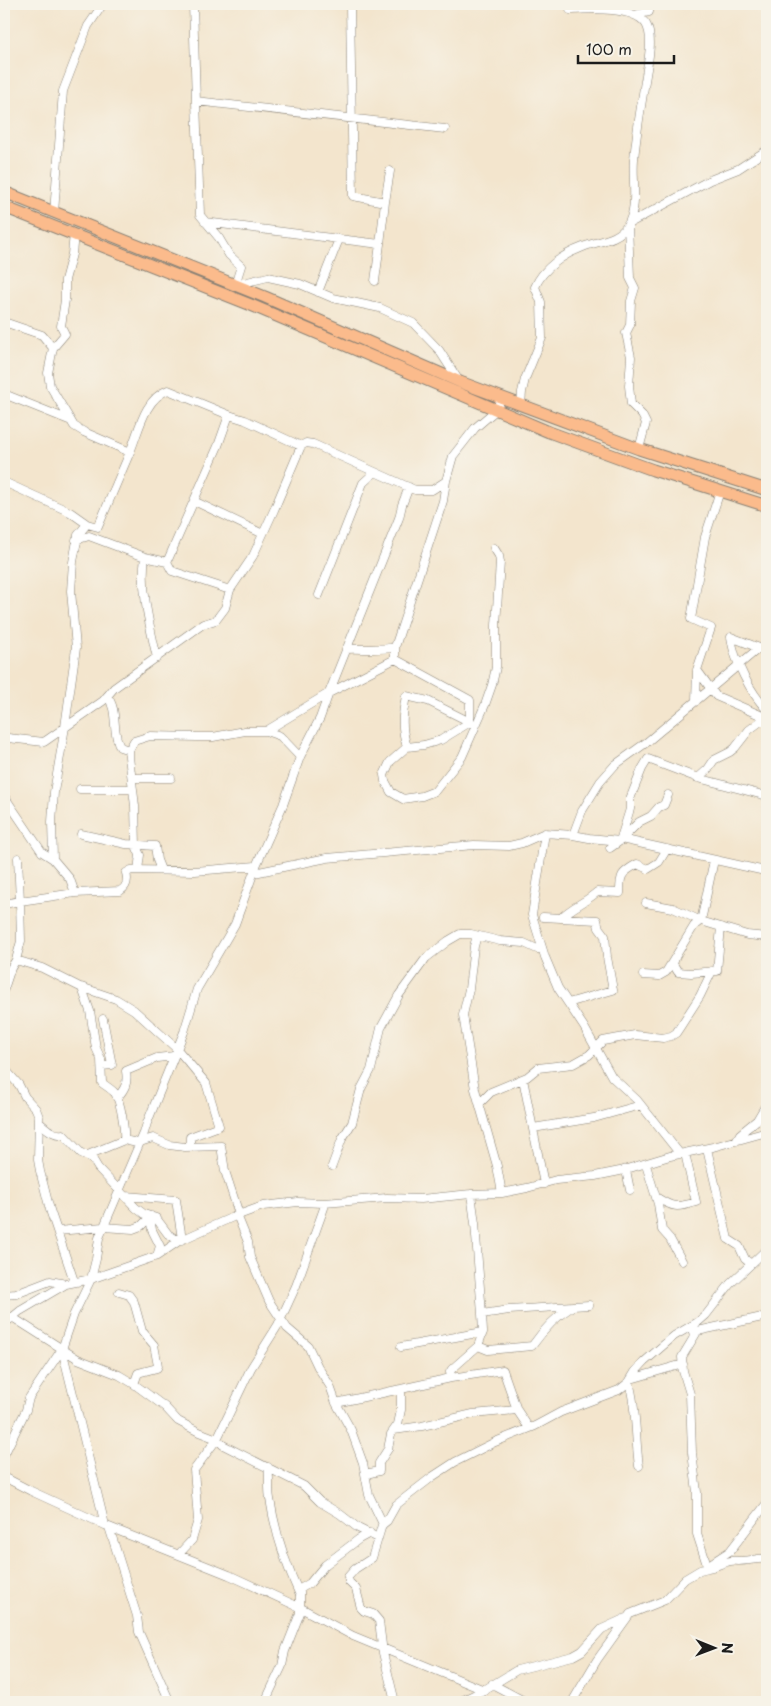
<svg xmlns="http://www.w3.org/2000/svg" width="771" height="1706" viewBox="0 0 771 1706" font-family="'Playpen Sans',sans-serif">
  <style>
    .lines { fill: none; stroke-linecap: round; stroke-linejoin: round }
    .minor-casing { stroke: #888074; stroke-width: 9 }
    .highway-casing { stroke: #888074; stroke-width: 13 }
    .minor { stroke: #fff; stroke-width: 8 }
    .highway { stroke: #fbbb8c; stroke-width: 11 }
  </style>
  <rect width="100%" height="100%" fill="#f7f3e8"/>
  <filter id="ink" filterUnits="userSpaceOnUse"><feTurbulence type="fractalNoise" baseFrequency=".02" numOctaves="2"/><feDisplacementMap in="SourceGraphic" scale="10" xChannelSelector="R" yChannelSelector="G"/><feConvolveMatrix kernelMatrix="1 2 1 2 8 2 1 2 1" color-interpolation-filters="sRGB"/></filter>
  <filter id="wash" filterUnits="userSpaceOnUse"><feTurbulence type="fractalNoise" baseFrequency=".0096" numOctaves="4" result="noise"/><feDisplacementMap in="SourceGraphic" scale="20" xChannelSelector="R" yChannelSelector="G"/><feGaussianBlur stdDeviation="1.12" result="paint"/><feColorMatrix in="noise" values="0 0 0 0 0 0 0 0 0 0 0 0 0 0 0 0 0 1.4 0 .05"/><feComposite in="paint" operator="in"/></filter>
  <g filter="url(#wash)">
    <rect width="100%" height="100%" fill="#f3e5cd"/>
  </g>
  <g filter="url(#ink)">
    <g class="lines">
      <g class="minor-casing">
        <path id="minor" d="M193 4 196 101 445 129
          M634 15 649 12 650 4
          M196 101 200 215 219 238 229 255 241 266 235 285
          M385 202 390 171
          M54 213 63 91 88 26 103 4
          M205 222 339 239
          M630 223 710 180 738 169 767 150
          M628 224 630 278 635 288 631 301 630 325 626 333 631 357 629 386 631 404 642 415 646 423 639 449
          M375 281 380 244
          M235 285 268 277 300 284 333 298 380 308 413 323 439 350 459 381
          M318 292 339 239 380 244 385 202 353 196 350 4
          M4 322 42 335 53 348
          M4 394 69 420
          M521 405 522 392 525 379 542 338 541 302 535 287C543 268 564 254 583 247 598 241 618 240 627 226 639 207 632 180 634 159 637 129 642 99 647 69 649 56 653 36 646 24 634 6 589 9 570 10
          M130 452C139 431 144 399 168 390L229 415
          M4 482 70 512 87 524
          M194 501 263 534
          M76 540 89 536 145 557
          M167 562 172 571 230 590
          M319 595 363 483 375 472
          M346 649C362 648 379 651 395 647
          M767 651 731 637C734 661 750 692 767 710
          M157 658C150 627 140 589 145 557L167 562 218 446 229 415 245 420 301 446
          M395 659 470 700V722L473 724
          M697 670 716 696 767 718
          M107 696C119 711 111 731 120 747L129 750
          M696 701 697 670 711 628 691 619 705 537 720 491
          M266 731 280 736 300 757
          M4 741 8 738 44 742 103 701 114 688 203 624 216 620 225 608 230 590 253 556 274 510 301 446 306 443 313 444 415 490H432L446 481
          M407 747 424 745 441 740 470 722 428 701 406 696C402 716 401 728 407 747L390 762 384 775 385 781 391 792 403 799 422 796 435 791 462 757 485 705 492 685 496 667V625L500 562 499 556 494 548
          M132 778H171
          M698 778 708 769 714 760 730 752 735 748 749 730 761 721 767 722
          M80 789H133
          M4 796 42 852 53 859
          M81 834 126 844 155 846 157 860 161 870
          M573 835 582 811 600 782 615 765 647 742 759 648
          M621 839 765 871 767 868
          M610 848 620 841 639 822 651 816 659 807 664 805 668 795
          M138 870 140 855 136 846 135 806 129 757V750L134 741 150 736 197 737H213L245 731H266L329 693 399 518 402 505 409 487
          M254 873 327 858 474 845 509 846 522 843 545 833
          M75 893 120 891C128 886 128 880 126 873L131 870 195 871 256 866
          M646 903 673 908 701 921 747 935 767 937
          M4 904 20 901 18 858
          M543 917 597 920 599 928 605 936 607 957 613 990 568 1003
          M562 917C572 907 586 902 597 892L620 893C620 875 621 873 637 864L648 869 659 862 667 849
          M701 921 714 860
          M477 936 474 946 469 989 463 1015 475 1089 497 1166 502 1193
          M675 958 673 964 678 972 691 973 717 971 721 927
          M16 960 42 968 82 988 90 1011 96 1048 101 1059 102 1083C106 1086 111 1089 115 1093 121 1102 125 1130 124 1140L137 1143 153 1138 169 1145 185 1147 221 1146 225 1171 239 1214
          M643 975 659 976 666 972 694 926 700 921
          M81 987 116 999 134 1010 177 1049 206 1083 219 1126 190 1137V1147
          M4 989 11 968 16 960 21 941 20 901 75 893 70 879 53 859 52 822 54 792 65 727 76 648 71 591 73 562 78 535 87 524 98 527 130 452 84 432 74 426 50 386 48 373 53 348 65 334 61 326 65 300V280L72 254 74 234
          M102 1066 112 1065 103 1019
          M4 1068 19 1085 25 1097 36 1109 39 1117 38 1160 40 1171 50 1210 74 1281
          M523 1079 544 1184
          M117 1098C125 1089 128 1083 126 1071L157 1058 174 1056
          M480 1103 491 1092 527 1077 538 1068 573 1064 589 1055 603 1041 635 1035 663 1038 671 1036 676 1033 680 1027 700 996 712 971
          M40 1123C46 1128 54 1136 63 1134L81 1153 92 1158 98 1168 136 1208 144 1214 156 1218 168 1234 179 1241
          M533 1128 594 1118 641 1105
          M736 1141 740 1134 757 1120 767 1103
          M707 1149 728 1239 739 1246 745 1259 751 1264
          M680 1154 637 1100 612 1077 584 1027 558 988 545 957 532 915 545 833 573 835 589 838 620 841 630 809V799L642 769 648 759 698 778 767 796
          M88 1155 124 1140
          M646 1165 658 1204 662 1230 670 1239 682 1261
          M332 1166 342 1139 352 1123 361 1089 371 1070 381 1028 399 995 426 958 448 941 460 934H471L500 941 524 943 537 949H542
          M626 1170 630 1190
          M471 1194 475 1223 482 1314 509 1310 589 1305
          M125 1196 176 1200 182 1239
          M656 1197C673 1208 677 1208 696 1202L685 1153
          M237 1215 248 1242 250 1257 269 1301 287 1328 308 1346 318 1367 330 1386 336 1403 351 1430 363 1463 369 1495 383 1524
          M150 1218 152 1230 160 1246 157 1256
          M58 1231 103 1227 133 1229 141 1226 151 1216
          M119 1292 129 1295 134 1302 142 1331 154 1345 158 1366 157 1368 138 1373 134 1384
          M4 1295 16 1294 50 1281 66 1284
          M12 1317 78 1359 119 1375 134 1384 165 1407 178 1421 199 1432 217 1439 223 1445 304 1486 320 1502 340 1514 358 1528 378 1538
          M4 1324 20 1311 66 1284 91 1279 157 1256 179 1241 233 1217 263 1206 298 1202 324 1203 387 1198 421 1199 471 1194 502 1193 527 1188 556 1180 595 1176 620 1171 670 1156 713 1147 767 1132
          M693 1332 767 1316
          M697 1332 682 1357 683 1371 690 1394 692 1453 697 1492V1534L708 1568C716 1567 719 1564 727 1562 731 1560 734 1561 739 1561 749 1561 757 1558 767 1559
          M478 1346 488 1350 532 1346C542 1332 555 1317 570 1308
          M401 1347 483 1332 482 1314
          M62 1349 105 1525 109 1527 137 1616 139 1632 170 1702
          M451 1378 503 1370 517 1410 529 1428
          M631 1379 683 1364
          M629 1382C637 1409 635 1438 639 1466
          M336 1403 401 1389
          M394 1430 422 1426 473 1414 517 1410
          M4 1455 26 1410 29 1398 62 1349 74 1314 91 1279 96 1259 99 1238 144 1133 147 1123 184 1032 197 989 235 924 256 866 283 805 300 757 320 718 329 693 395 659V647L443 501 446 481 453 456 475 428 496 410 502 397
          M268 1467C270 1478 268 1488 270 1499 275 1531 285 1563 299 1593
          M366 1474 379 1471V1463L388 1449 391 1434 398 1424 401 1410V1389L451 1378 450 1372 452 1369 478 1346 483 1332
          M4 1477 31 1491 105 1525
          M109 1527 229 1575 301 1608 353 1636 484 1690
          M179 1554 192 1540 198 1520 194 1470 217 1439 251 1368 278 1325 296 1286 324 1208V1203
          M492 1684 526 1702
          M265 1702 282 1666 285 1651 300 1613V1589L310 1583 325 1565 359 1539 370 1533
          M395 1702 383 1653 379 1621 373 1614 364 1611 361 1608 356 1589 349 1582 348 1577 355 1569 372 1558 382 1525 387 1521 396 1505 432 1477 455 1462 495 1442 535 1426 561 1412 619 1390 629 1382 635 1372 644 1362 674 1336 698 1322 706 1315 730 1284 767 1249
          M459 1702 484 1690 517 1670 573 1656 582 1651 602 1629 626 1618
          M572 1702 597 1660 630 1614 665 1600 685 1579 700 1570 708 1568 713 1562 730 1551 767 1503"/>
      </g>
      <g class="highway-casing">
        <path id="highway" d="M4 192 265 297 460 382 639 449 767 490
          M4 207 251 305 549 432 653 470 767 506"/>
      </g>
      <use href="#minor" class="minor"/>
      <use href="#highway" class="highway"/>
    </g>
  </g>
  <rect width="771" height="1706" fill="none" stroke="#f7f3e8" stroke-width="20"/>
  <g transform="translate(714 1648) rotate(91)" stroke="#f7f3e8" stroke-width="4" paint-order="stroke">
  <path d="M0-4L9 19L0 12L-9 19Z" fill="#1c1c1c"/>
  <text y="-8" font-size="14" font-weight="bold" text-anchor="middle" fill="#1c1c1c">N</text>
  </g>
  <path d="M578 55v8h96v-8" fill="none" stroke="#1c1c1c" stroke-width="2.5"/>
  <text x="586" y="55" font-size="15" fill="#1c1c1c" stroke="#f7f3e8" stroke-width="4" paint-order="stroke">100 m</text>
</svg>
